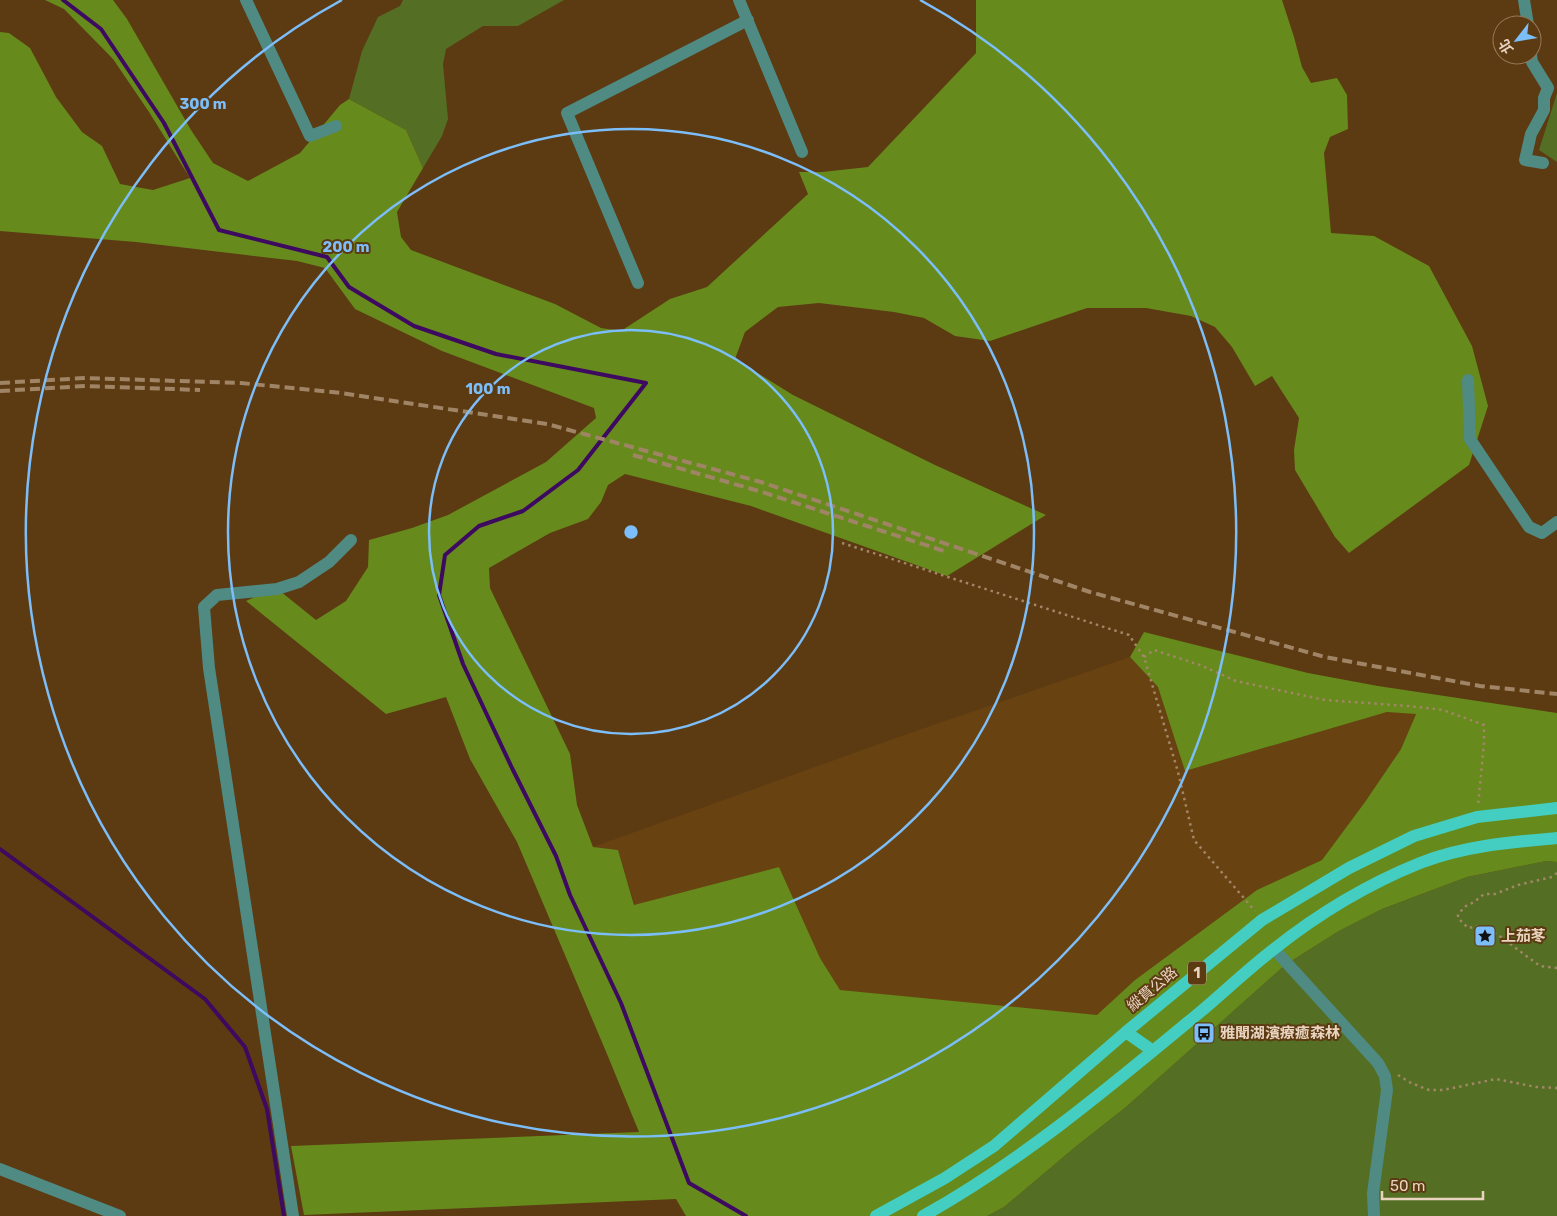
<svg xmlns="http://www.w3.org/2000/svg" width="1557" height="1216" viewBox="0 0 1557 1216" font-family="Rubik,'Noto Sans TC',sans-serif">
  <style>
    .built { fill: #694211 }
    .green { fill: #546f24 }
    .forest { fill: #668a1c }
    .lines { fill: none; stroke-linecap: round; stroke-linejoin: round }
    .stream { stroke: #3e0960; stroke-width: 4 }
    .path { stroke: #a18667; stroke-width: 2.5; stroke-dasharray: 2.5 4; stroke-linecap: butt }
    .minor { stroke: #4f8a83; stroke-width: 12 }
    .major { stroke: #44cec2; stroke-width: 12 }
    .rail { stroke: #a08466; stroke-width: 4; stroke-dasharray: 10 5; stroke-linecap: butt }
    .ring { fill: none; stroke: #7cbef9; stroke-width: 2.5 }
    .labels { text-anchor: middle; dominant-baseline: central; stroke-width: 4; stroke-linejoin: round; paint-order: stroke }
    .shield { fill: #5c3a12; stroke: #bfa68c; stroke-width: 1 }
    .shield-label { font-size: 14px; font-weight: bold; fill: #e9d4c0 }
    .poi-label { font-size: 15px; font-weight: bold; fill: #e9d4c0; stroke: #5c3a12; text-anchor: start }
    .street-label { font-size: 15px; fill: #e9d4c0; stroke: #5c3a12 }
    .centre { fill: #7cbef9; stroke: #5c3a12; stroke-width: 2.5 }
    .ring-label { font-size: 15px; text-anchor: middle; font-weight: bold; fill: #7cbef9; stroke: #5c3a12; stroke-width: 4; stroke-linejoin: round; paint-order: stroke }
  </style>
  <rect width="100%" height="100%" fill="#5c3a12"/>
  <path class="built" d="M1130 657 1158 687 1185 771 1387 712 1416 713 1401 749 1365 802 1322 860 1257 890 1135 980 1097 1016 840 990 820 958 779 867 635 905 618 850 593 847 890 740Z"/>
  <path class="green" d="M403 0H564L518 26H483L446 49 443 64 448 119 442 136 423 168 406 130 349 99 362 51 378 17 400 6Z
    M1557 93V162L1539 150Z
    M1546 861 1557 862V1216H987L1004 1207 1074 1148 1126 1107 1285 965 1339 931 1382 909 1467 877Z"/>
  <path class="forest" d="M45 0H113L127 19 191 130 213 163 248 181 300 153 340 105 349 99 406 130 423 168 397 212 401 237 411 250 555 304 601 328 621 331 670 299 707 287 808 194 799 172H822L868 167 976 53V0H1282L1294 37 1302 67 1311 83 1337 78 1347 95 1348 129 1330 137 1324 153 1331 233 1374 236 1429 266 1472 346 1488 406 1469 465 1349 553 1335 537 1295 470 1294 450 1299 418 1272 376 1255 386 1232 347 1215 327 1191 316 1146 308H1087L990 341 955 336 924 318 894 312 819 303 778 307 745 332 735 359 793 395 935 465 1046 515 947 576 751 506 625 474 608 485 601 502 588 519 550 533 489 568 490 588 570 754 577 805 593 847 618 850 634 905 779 867 820 958 840 990 1097 1015 1135 980 1257 890 1322 860 1365 802 1401 749 1416 714 1387 712 1185 771 1158 687 1130 657 1144 632 1308 673 1378 686 1557 713V862L1546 861 1467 877 1382 909 1339 931 1285 965 1126 1107 1074 1148 1004 1207 987 1216H686L676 1199 304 1215 291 1146 639 1132 607 1054 517 842 470 759 446 697 386 714 246 601 275 587 316 620 346 601 368 567 369 540 412 528 448 515 546 462 596 418 594 408 442 351 355 309 325 268 297 261 136 242 0 231V32L9 33 30 48 56 97 82 132 102 146 120 184 153 190 190 178 149 112 113 59 64 9Z"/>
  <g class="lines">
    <path class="stream" d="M63 0 101 29 164 123 219 230 327 257 349 287 414 326 496 354 646 383 578 470 523 511 479 526 445 555 439 595 463 664 512 768 556 856 570 895 621 1003 689 1183 746 1216
      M0 849 205 999 245 1047 267 1109 284 1216"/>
    <path class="path" d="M842 543 1129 635 1144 657 1178 772 1194 840 1255 911
      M1144 657 1154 650 1200 665 1236 681 1325 700 1408 706 1443 710 1484 725V743L1478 806
      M1557 873 1552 877 1518 885 1495 894H1484L1474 902 1466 906 1458 914V918L1468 928 1481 926 1498 935 1540 966 1557 968
      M1398 1075 1411 1083 1429 1090H1443L1496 1079 1536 1087 1557 1088"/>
    <path class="minor" d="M246 0 310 136 336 126
      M739 0 802 152
      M1524 0 1528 25
      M1531 55 1532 62 1548 88 1544 98V110L1531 134 1525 160 1543 163
      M638 283 567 113 748 20
      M1468 380 1470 439 1529 527 1542 533 1557 522
      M1274 949 1378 1063 1385 1076 1387 1090 1373 1193 1374 1216
      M0 1169 120 1216
      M293 1216 209 668 204 607 217 595 277 589 299 582 329 562 351 540"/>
    <path class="major" d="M1126 1032 1153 1051
      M876 1216 945 1178 994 1146 1126 1032 1262 920 1349 868 1414 836 1477 817 1557 808
      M923 1216C1022 1161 1112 1085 1199 1013 1224 992 1248 969 1274 949 1318 914 1368 884 1420 863 1463 846 1511 842 1557 838"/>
    <path class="rail" d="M0 383 85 378 241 383 341 393 547 424 761 482 1090 592 1325 657 1480 686 1557 694
      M0 391 85 386 200 390
      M633 455 759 491 944 551"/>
  </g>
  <g class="ring">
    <circle cx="631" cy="532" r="202"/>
    <circle cx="631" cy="532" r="403"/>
    <path d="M920 0A605 605 0 1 1 342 0"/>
  </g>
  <defs>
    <g id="sight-square" transform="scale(1.125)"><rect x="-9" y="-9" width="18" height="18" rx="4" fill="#7cbef9" stroke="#5c3a12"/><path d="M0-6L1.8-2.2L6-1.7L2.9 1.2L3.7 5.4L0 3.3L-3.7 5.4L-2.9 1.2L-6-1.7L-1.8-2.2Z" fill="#111"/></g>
    <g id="bus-square" transform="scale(1.125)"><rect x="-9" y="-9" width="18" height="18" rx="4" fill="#7cbef9" stroke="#5c3a12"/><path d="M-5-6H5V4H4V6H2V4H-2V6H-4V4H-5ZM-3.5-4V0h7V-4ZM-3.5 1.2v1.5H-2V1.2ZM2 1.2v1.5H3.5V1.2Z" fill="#111"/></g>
  </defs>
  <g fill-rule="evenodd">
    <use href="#sight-square" x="1485" y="936"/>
    <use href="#bus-square" x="1204" y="1033"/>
  </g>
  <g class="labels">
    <rect class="shield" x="1188" y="961.5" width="18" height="23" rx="4"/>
    <g class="shield-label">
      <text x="1197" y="973">1</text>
    </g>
    <g class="poi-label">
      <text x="1501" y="936">上茄苳</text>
      <text x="1220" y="1033">雅聞湖濱療癒森林</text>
    </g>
    <g class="street-label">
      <text transform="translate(1152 989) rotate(-40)">縱貫公路</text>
    </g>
  </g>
  <circle cx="631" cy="532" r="8" class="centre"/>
  <g class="ring-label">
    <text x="203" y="109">300 m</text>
    <text x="346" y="252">200 m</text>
    <text x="488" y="394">100 m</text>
  </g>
  <g transform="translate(1517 40) rotate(239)"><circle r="24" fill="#5c3a12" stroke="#947858"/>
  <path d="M0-4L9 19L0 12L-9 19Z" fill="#7cbef9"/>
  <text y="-8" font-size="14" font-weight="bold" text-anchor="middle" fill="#e9d4c0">北</text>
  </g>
  <path d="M1382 1191v8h101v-8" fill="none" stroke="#e9d4c0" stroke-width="2.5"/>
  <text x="1390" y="1191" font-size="15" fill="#e9d4c0" stroke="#5c3a12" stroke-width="4" paint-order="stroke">50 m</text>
</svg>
